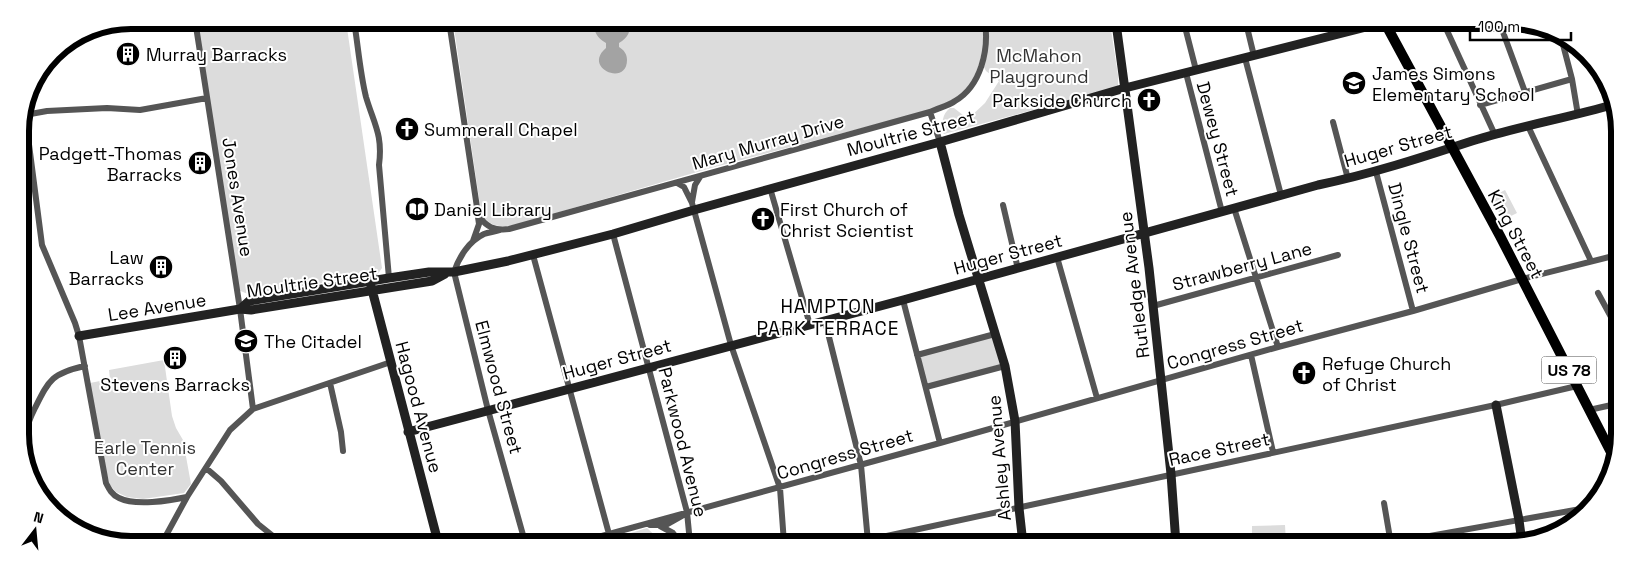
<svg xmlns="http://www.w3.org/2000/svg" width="1640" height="565" viewBox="0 0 1640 565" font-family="'Space Grotesk',sans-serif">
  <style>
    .green { fill: #dcdcdc }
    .water { fill: #a3a3a3 }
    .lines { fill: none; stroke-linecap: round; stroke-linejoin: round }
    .street { stroke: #555; stroke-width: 6 }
    .secondary { stroke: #222; stroke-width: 9 }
    .primary { stroke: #000; stroke-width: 10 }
    .labels { text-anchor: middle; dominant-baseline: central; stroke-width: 4; stroke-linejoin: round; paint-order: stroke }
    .shield { fill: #fff; stroke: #4c4c4c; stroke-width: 1 }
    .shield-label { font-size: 16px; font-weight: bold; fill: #000 }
    .poi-label { font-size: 18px; fill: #000; stroke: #fff; text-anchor: start }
    .park-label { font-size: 18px; fill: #333; stroke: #fff }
    .street-label { font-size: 18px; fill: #000; stroke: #fff }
    .neighbourhood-label { font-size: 19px; letter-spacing: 1px; fill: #000; stroke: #fff }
    .rim { fill: none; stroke: #000; stroke-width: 6 }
  </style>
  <rect width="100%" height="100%" fill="#fff"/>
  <path class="green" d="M197 20 346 21 382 268 377 275 248 294 238 290Z
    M453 21 982 22C986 49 979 83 954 99 947 103 938 106 930 110L711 168 518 224C501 228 489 228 481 212Z
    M987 22 1110 23 1118 75V86L1114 88 944 134 942 132C942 123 942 114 950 108H954L968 119 985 103 999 81 986 71 984 67Z
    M1505 190 1517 213 1503 220 1491 197Z
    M993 337 1002 364 927 385 920 356Z
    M164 360 172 416 176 428 183 440 191 484 184 493 143 499 127 497 116 492 110 485 103 460 90 383 110 379 109 370Z
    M1285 525 1286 543 1252 544V526Z
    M647 528 663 543 602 542Z"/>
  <path class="water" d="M593 21H630C631 31 628 38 619 43V47C624 50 627 54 627 60 627 87 582 68 606 48V43C597 38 594 32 593 21Z"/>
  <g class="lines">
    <path class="street" d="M195 20 240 309 253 409
      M354 21C358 45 360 73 366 97 374 124 383 135 379 165L389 278
      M449 21 478 214C485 227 495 231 509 229L930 112C938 108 948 106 955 101 981 86 989 50 985 22
      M1184 23 1196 70
      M1246 23 1254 56
      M1444 24 1495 135
      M1500 24 1525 92
      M1561 37 1572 79 1578 115
      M1245 58 1281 195
      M1186 73 1222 212
      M1480 105 1572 79
      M24 106 42 245 75 323 79 336 106 483C109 489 112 495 119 498 135 506 169 501 187 497
      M930 112 940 142
      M25 115 47 111 107 108 140 110 207 98
      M1333 122 1348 179
      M1528 126 1591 261
      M1376 172 1413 311
      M677 183 684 187 692 203 731 345 780 488 784 543
      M770 188 810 325
      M692 202 695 185 700 177
      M1003 205 1018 269
      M1234 208 1278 347
      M500 230C495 232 489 232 484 234 469 241 459 257 454 272L488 410 525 542
      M613 234 687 512 690 543
      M473 241 479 224 478 217
      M533 255 609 534
      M1057 257 1097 398
      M1598 293 1617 328
      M903 300 940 443
      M1153 306 1338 255
      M825 321 861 465 868 542
      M917 355 995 334
      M1251 355 1273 452
      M330 383 341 432 343 451
      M926 387 1005 366
      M1589 410 1616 404
      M206 468 221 481 258 524 273 536 287 542
      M39 490C34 476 27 452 26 437 25 428 31 416 35 408 49 380 52 373 85 366
      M43 499 55 512
      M1384 503 1391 544
      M650 525H666L682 516
      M660 526 673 533 681 543
      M868 540 1500 404 1577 386
      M163 541 187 497 230 430 253 409 391 362
      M580 542 940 443 1278 347 1413 311 1522 279 1617 255
      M1385 544 1586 508"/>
    <path class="secondary" d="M1116 23 1149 268 1171 474 1176 544
      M940 142 959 215 1005 366 1015 421 1019 508 1023 544
      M371 286 438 542
      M240 309 249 301 389 278 429 272H454L508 261 613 234 694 210 940 142 1125 88 1382 23
      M79 336 240 309 251 310 432 281 445 274
      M1496 405 1519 520 1522 543
      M408 432 903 300 1318 185C1371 174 1420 158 1472 141 1519 126 1568 118 1615 104"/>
    <path class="primary" d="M1385 23 1500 236 1616 462"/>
  </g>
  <defs>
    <g id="building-disc" transform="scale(1.25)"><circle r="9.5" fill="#000" stroke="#fff"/><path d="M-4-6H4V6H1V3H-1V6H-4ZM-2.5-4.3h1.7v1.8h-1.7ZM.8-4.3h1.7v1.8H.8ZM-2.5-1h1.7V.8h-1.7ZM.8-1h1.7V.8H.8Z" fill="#fff"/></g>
    <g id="school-disc" transform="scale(1.25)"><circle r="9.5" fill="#000" stroke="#fff"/><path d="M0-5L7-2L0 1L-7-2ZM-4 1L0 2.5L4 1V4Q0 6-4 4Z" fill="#fff"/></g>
    <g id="church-disc" transform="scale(1.25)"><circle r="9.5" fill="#000" stroke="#fff"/><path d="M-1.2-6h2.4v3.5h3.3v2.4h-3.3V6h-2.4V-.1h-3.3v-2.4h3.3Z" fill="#fff"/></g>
    <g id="library-disc" transform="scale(1.25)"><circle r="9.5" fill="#000" stroke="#fff"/><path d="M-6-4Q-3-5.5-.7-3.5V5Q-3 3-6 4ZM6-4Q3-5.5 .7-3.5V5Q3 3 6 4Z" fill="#fff"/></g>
    <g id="university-disc" transform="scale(1.25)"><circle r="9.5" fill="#000" stroke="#fff"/><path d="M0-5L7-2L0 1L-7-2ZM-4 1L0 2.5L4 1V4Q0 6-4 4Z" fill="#fff"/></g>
  </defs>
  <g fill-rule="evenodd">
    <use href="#building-disc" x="128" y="54"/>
    <use href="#school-disc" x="1354" y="83"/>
    <use href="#church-disc" x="1149" y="100"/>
    <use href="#church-disc" x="407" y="129"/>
    <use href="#building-disc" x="200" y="163"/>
    <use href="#library-disc" x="417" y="209"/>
    <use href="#church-disc" x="763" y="219"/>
    <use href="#building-disc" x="161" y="267"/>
    <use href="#university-disc" x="246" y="341"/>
    <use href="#building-disc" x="175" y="358"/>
    <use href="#church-disc" x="1304" y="373"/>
  </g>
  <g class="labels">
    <rect class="shield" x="1541.5" y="356.5" width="55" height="27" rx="4"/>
    <g class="shield-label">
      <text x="1569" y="370">US 78</text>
    </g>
    <g class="poi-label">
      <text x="146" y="54">Murray Barracks</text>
      <text x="1372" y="73">James Simons<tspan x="1372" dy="21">Elementary School</tspan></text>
      <text x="1132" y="100" text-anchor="end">Parkside Church</text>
      <text x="424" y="129">Summerall Chapel</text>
      <text x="182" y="153" text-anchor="end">Padgett-Thomas<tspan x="182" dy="21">Barracks</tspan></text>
      <text x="434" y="209">Daniel Library</text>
      <text x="780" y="209">First Church of<tspan x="780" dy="21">Christ Scientist</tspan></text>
      <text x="144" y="257" text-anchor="end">Law<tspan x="144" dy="21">Barracks</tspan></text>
      <text x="264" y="341">The Citadel</text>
      <text x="1322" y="363">Refuge Church<tspan x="1322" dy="21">of Christ</tspan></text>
      <text x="175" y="384" text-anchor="middle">Stevens Barracks</text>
    </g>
    <g class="park-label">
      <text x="1039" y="55">McMahon<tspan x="1039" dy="21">Playground</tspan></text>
      <text x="145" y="447">Earle Tennis<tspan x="145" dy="21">Center</tspan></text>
    </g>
    <g class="street-label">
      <text transform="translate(911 133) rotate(-15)">Moultrie Street</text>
      <text transform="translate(1218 139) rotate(75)">Dewey Street</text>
      <text transform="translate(768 142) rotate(-16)">Mary Murray Drive</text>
      <text transform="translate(1398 146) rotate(-16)">Huger Street</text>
      <text transform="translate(238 197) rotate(81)">Jones Avenue</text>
      <text transform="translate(1516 234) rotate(62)">King Street</text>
      <text transform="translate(1409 238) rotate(75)">Dingle Street</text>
      <text transform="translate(1008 254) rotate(-15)">Huger Street</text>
      <text transform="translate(1242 266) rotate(-15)">Strawberry Lane</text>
      <text transform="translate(312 282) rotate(-8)">Moultrie Street</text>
      <text transform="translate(1134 285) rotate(-97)">Rutledge Avenue</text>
      <text transform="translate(157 307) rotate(-9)">Lee Avenue</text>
      <text transform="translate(1235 344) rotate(-16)">Congress Street</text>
      <text transform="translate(617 359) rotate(-15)">Huger Street</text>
      <text transform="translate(499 387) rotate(75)">Elmwood Street</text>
      <text transform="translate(419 407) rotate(75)">Hagood Avenue</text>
      <text transform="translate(683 442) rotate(76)">Parkwood Avenue</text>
      <text transform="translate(1219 449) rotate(-12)">Race Street</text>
      <text transform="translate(845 454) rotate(-16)">Congress Street</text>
      <text transform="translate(999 458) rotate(-95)">Ashley Avenue</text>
    </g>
    <g class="neighbourhood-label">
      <text x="828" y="306">HAMPTON<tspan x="828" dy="22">PARK TERRACE</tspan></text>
    </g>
  </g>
  <path d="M0 0H1640V565H0ZM131 29H1509A102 102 0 0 1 1611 131V434A102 102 0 0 1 1509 536H131A102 102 0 0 1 29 434V131A102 102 0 0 1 131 29Z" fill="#fff" fill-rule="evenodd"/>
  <path class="rim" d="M131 29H1509A102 102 0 0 1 1611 131V434A102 102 0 0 1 1509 536H131A102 102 0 0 1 29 434V131A102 102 0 0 1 131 29Z"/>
  <g transform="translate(35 530) rotate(16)" stroke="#ffffff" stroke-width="4" paint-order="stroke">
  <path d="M0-4L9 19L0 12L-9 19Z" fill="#000000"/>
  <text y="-8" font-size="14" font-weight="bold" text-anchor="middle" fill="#000000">N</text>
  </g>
  <path d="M1470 32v8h101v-8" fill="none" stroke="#000000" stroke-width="2.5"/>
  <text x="1478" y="32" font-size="15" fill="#000000" stroke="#ffffff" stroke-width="4" paint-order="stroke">100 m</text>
</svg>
